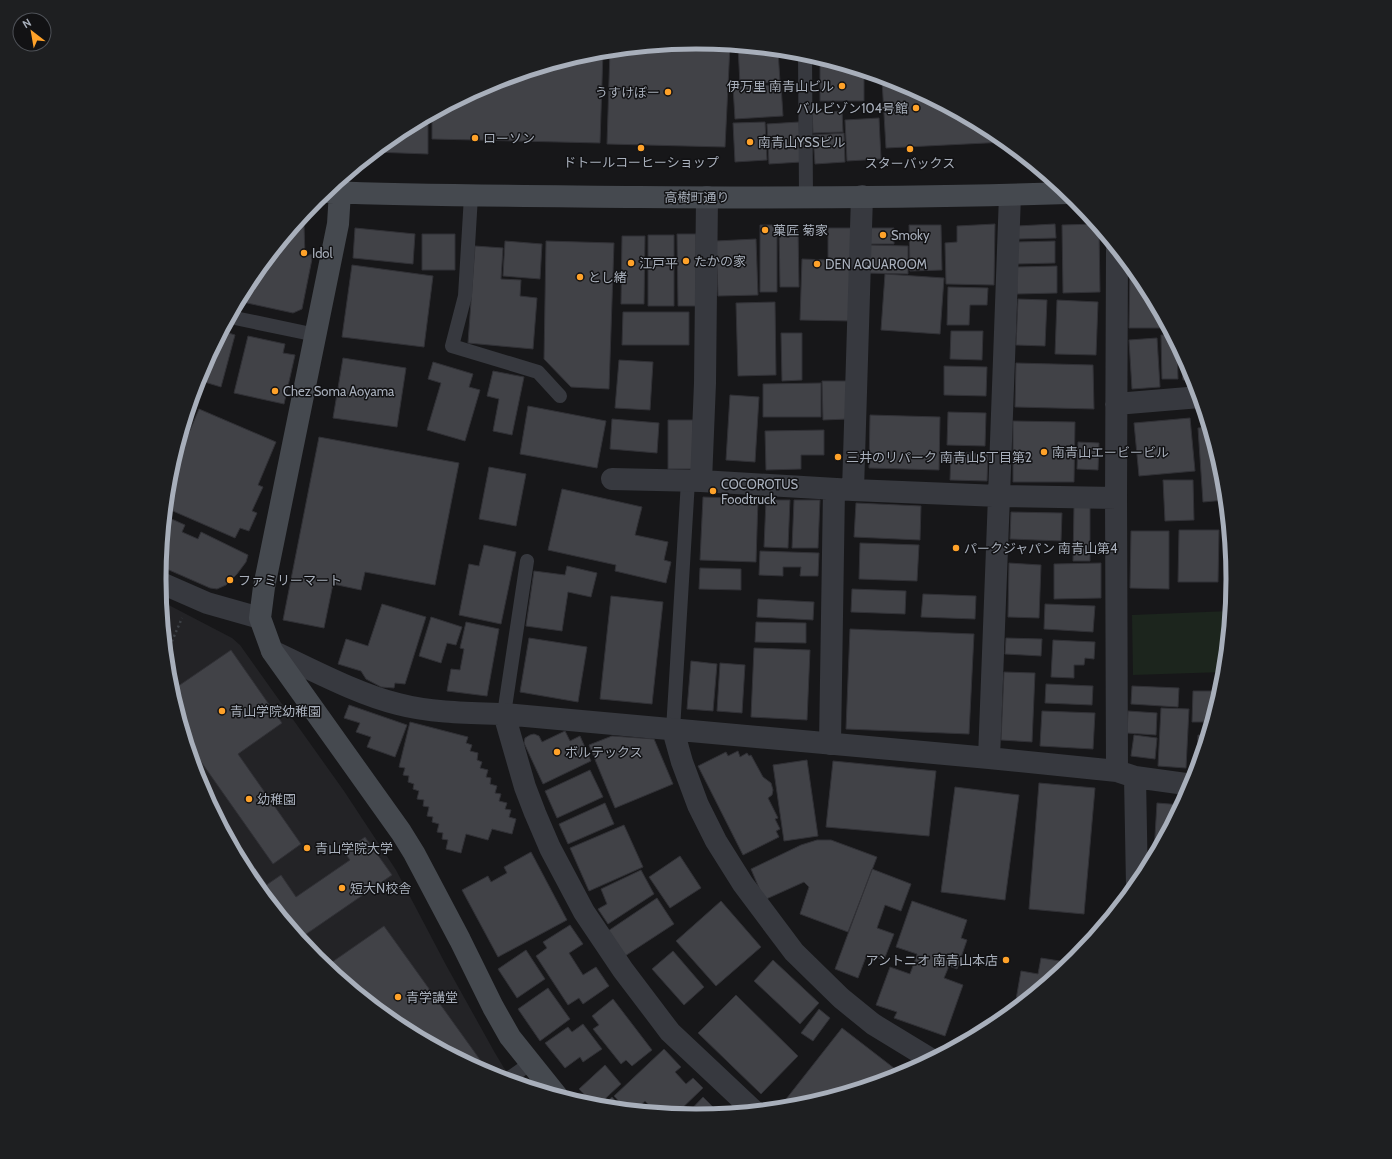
<svg xmlns="http://www.w3.org/2000/svg" width="1392" height="1159" viewBox="0 0 1392 1159" font-family="Cabin,'Noto Sans JP',sans-serif">
  <style>
    .built { fill: #232326 }
    .green { fill: #1c251d }
    .building { fill: #414247; stroke: #313136 }
    .lines { fill: none; stroke-linecap: round; stroke-linejoin: round }
    .path { stroke: #3d4146; stroke-width: 2.5; stroke-dasharray: 2 3; stroke-linecap: butt }
    .lane { stroke: #37393f; stroke-width: 14 }
    .street { stroke: #37393f; stroke-width: 22 }
    .secondary { stroke: #45494f; stroke-width: 22 }
    .poi-dot { fill: #ffa229; stroke: #121214; stroke-width: 1.5 }
    .labels { text-anchor: middle; dominant-baseline: central; stroke-width: 3; stroke-linejoin: round; paint-order: stroke }
    .poi-label { font-size: 13px; fill: #a8afbb; stroke: #121214; text-anchor: start }
    .street-label { font-size: 13px; fill: #a8afbb; stroke: #121214 }
    .rim { fill: none; stroke: #a8afbb; stroke-width: 5 }
  </style>
  <rect width="100%" height="100%" fill="#171719"/>
  <path class="built" d="M161 601 232 638 240 645 344 791 396 870 446 965 495 1053 504 1068 517 1084 490 1076 397 1026 316 959 249 878 199 785 169 684Z"/>
  <path class="green" d="M1230 611 1224 672 1133 675 1132 615Z"/>
  <path class="building" d="M696 42 730 45 725 147 607 144 610 50Z
    M738 46 778 50 780 82 740 84Z
    M603 51 600 143 432 139V114L491 83 591 52Z
    M820 58 864 72V101H820Z
    M882 80H892L902 83 995 133 1006 142 886 148Z
    M781 85 783 116 735 119 733 87Z
    M842 111 843 132 813 133 812 113Z
    M428 116V154L374 152 398 132Z
    M879 118 881 159 847 161 845 120Z
    M765 122 767 160 735 162 733 123Z
    M799 122 801 162 769 164 767 124Z
    M844 133 845 162 815 164 813 135Z
    M995 224 994 285 946 284 945 243 957 242V226Z
    M1055 224 1056 238 1018 239 1017 226Z
    M1097 224 1099 227 1100 292 1063 293 1062 225Z
    M295 225H304L305 256 313 254 302 309 293 313 238 301 249 281Z
    M760 225H777V292H760Z
    M909 225H941L942 270 910 271Z
    M798 227 799 287H780L779 228Z
    M355 228 415 234 413 264 353 258Z
    M828 228H853L851 321 800 320 802 259 828 260Z
    M869 228H894V244H868Z
    M422 234H455V270H422Z
    M677 234H696V306H678Z
    M648 235H674V306H648Z
    M622 236H645L644 304H621Z
    M756 239 758 295 718 296 716 241Z
    M505 241 542 244 540 279 503 276Z
    M546 241 614 243 609 389 571 387 544 359Z
    M1055 241V263L1016 264V242Z
    M868 245 908 246V274L867 273Z
    M475 246 503 248 501 279 521 280 520 296 537 298 533 349 468 343Z
    M352 265 433 276 424 347 342 337Z
    M1057 266V293L1017 294 1016 267Z
    M1130 266 1143 281 1167 326V328H1129Z
    M885 274 944 278 940 334 881 330Z
    M948 287 988 288 987 305H970L969 325H947Z
    M1018 299 1047 300 1045 346 1016 345Z
    M1057 300 1098 302 1096 355 1055 354Z
    M775 302 776 375 738 376 736 303Z
    M623 312H689V345H622Z
    M222 331 235 335 221 387 198 380 200 374Z
    M951 331H983L982 360 950 359Z
    M781 333H802V380L782 381Z
    M1161 335H1172L1177 345 1178 379H1162Z
    M248 336 285 344 283 353 295 355 284 404 234 393Z
    M1157 338 1160 387 1132 389 1129 340Z
    M1180 351 1193 374 1194 379 1183 380Z
    M343 358 406 368 397 427 333 418Z
    M619 360 653 362 650 410 615 408Z
    M433 362 473 374 469 387 480 390 465 441 427 430 441 383 428 379Z
    M1016 363 1093 365 1094 409 1015 407Z
    M944 366 987 367 986 396 944 395Z
    M493 371 524 377 512 435 493 431 499 399 487 396Z
    M822 381H848V419L823 420Z
    M821 383V417H763V384Z
    M730 395 759 397 755 462 726 460Z
    M528 406 606 421 597 468 520 454Z
    M199 409 276 442 258 485 263 487 252 511 257 513 249 531 240 528 235 538 166 508 168 482Z
    M948 412 986 413 985 446 947 445Z
    M870 415 940 417 939 470 869 468Z
    M1190 418 1195 471 1139 476 1134 423Z
    M612 419 659 423 657 453 610 449Z
    M668 420H693V469H668Z
    M1013 421 1075 422 1074 482H1013Z
    M1209 427 1223 475 1226 500 1203 502 1198 428Z
    M824 430V455H801V469L766 470 765 431Z
    M319 437 459 463 435 585 365 572 361 590 333 584 324 628 283 620Z
    M1078 442 1099 443 1098 470 1077 469Z
    M951 452 988 454 987 481 950 480Z
    M489 467 526 474 516 526 479 519Z
    M1163 480H1193L1194 520 1165 521Z
    M562 489 642 507 635 535 668 542 664 560 671 562 666 583 615 571 616 565 548 550Z
    M703 497 758 499 756 562 700 560Z
    M766 500H790L788 548 764 547Z
    M794 500H820L818 548H792Z
    M856 503 921 506 920 540 854 537Z
    M1074 506H1090V561H1073Z
    M1011 512 1062 513 1061 541 1010 539Z
    M165 516 185 525 182 532 198 539 201 532 248 555 246 562 237 574 226 585 217 589 210 588 160 566Z
    M1179 530H1219L1218 582H1178Z
    M1131 531H1169V589L1130 588Z
    M860 543 919 545 917 581 859 579Z
    M484 545 516 552 501 624 459 615 469 564 479 566Z
    M760 551 819 553 818 576H800L801 567H783V576L759 575Z
    M1009 563 1041 565 1039 618 1008 617Z
    M1101 563V598L1054 599V564Z
    M567 566 597 573 591 597 568 592 562 631 526 626 534 571 565 575Z
    M700 568 741 569V590L699 589Z
    M852 589 906 591 905 614 851 612Z
    M923 594 976 596 975 619 921 617Z
    M611 596 663 602 652 704 600 699Z
    M758 599 814 602 813 620 757 617Z
    M382 604 426 617 405 684 395 683 394 688 381 687 366 679 361 671 338 664 346 639 368 646Z
    M1045 604 1095 606 1093 632 1044 629Z
    M431 617 462 627 456 645 447 643 441 663 419 656Z
    M466 622 499 629 487 696 447 691 451 669 460 670 464 649 460 648Z
    M756 622 806 623V643L755 642Z
    M850 629 974 634 969 734 846 729Z
    M529 638 587 647 578 702 520 692Z
    M1006 638 1042 639 1041 656 1005 654Z
    M1053 640 1095 642 1094 659 1085 658 1084 665H1074V678L1051 677Z
    M754 648 810 650 807 720 751 717Z
    M231 650 282 723 238 754 301 844 273 864 185 739 171 691Z
    M691 661 717 664 713 711 687 709Z
    M720 663 745 665 742 713 717 711Z
    M1004 672 1035 673 1032 742 1001 740Z
    M1046 684 1093 686 1092 705 1045 703Z
    M1132 686 1179 688 1178 707 1131 704Z
    M1193 691H1221L1212 722H1192Z
    M349 705 407 725 395 757 367 747 371 737 356 732 360 723 344 718Z
    M1161 708 1189 709 1186 768 1158 766Z
    M1042 711 1095 713 1093 749 1040 746Z
    M1128 711 1157 713 1156 735 1127 733Z
    M410 722 468 737 466 743 472 745 470 751 478 753 477 760 482 762 480 768 488 770 486 777 491 778 490 784 497 786 495 793 501 794 499 801 507 803 505 809 511 810 509 817 516 819 512 834 492 829 488 840 466 834 461 853 446 849 448 840 442 839 443 833 437 832 439 824 432 822 433 817 427 816 429 807 423 806 424 800 417 799 419 791 413 789 414 784 408 782 409 776 403 775 405 768 399 767Z
    M565 731 570 741 580 736 591 761 543 784 524 743 525 738 530 735 534 734 539 736 542 742Z
    M1134 735 1157 738 1155 759 1131 756Z
    M1198 735H1208L1200 760H1197Z
    M612 736 654 739 673 784 615 808 589 745Z
    M738 751 740 757 747 753 749 756 751 755 763 777 771 783 773 790 772 795 768 798 778 818 775 819 780 829 776 831 779 837 743 855 698 766 726 752 728 756Z
    M807 760 818 836 784 841 773 765Z
    M833 761 936 771 929 836 826 827Z
    M590 770 603 797 557 818 545 791Z
    M1039 783 1095 788 1084 914 1029 909Z
    M955 787 1019 795 1005 900 941 892Z
    M207 799 241 849 235 852Z
    M605 803 614 824 568 844 559 824Z
    M1157 803 1182 805 1157 852H1154Z
    M624 825 643 867 589 891 570 848Z
    M365 837 392 875 299 939 259 890 281 875 296 897 350 860 344 852Z
    M817 840H831L877 857 848 932 800 914 809 887 804 882 764 900 751 869 801 845Z
    M531 852 567 920 498 957 462 890 488 876 491 882 507 873 504 867Z
    M244 853 267 885 259 890 249 878 238 857Z
    M680 856 701 888 670 908 649 877Z
    M872 869 911 884 901 911 885 905 877 928 894 934 884 960 867 954 858 978 835 969Z
    M641 870 654 894 608 924 598 909 607 904 601 889Z
    M657 898 674 924 625 956 608 931Z
    M721 901 761 947 716 986 676 941Z
    M912 901 967 920 961 938 967 940 957 969 949 966 944 978 963 985 945 1036 894 1018 897 1012 876 1005 890 967 910 974 917 955V954L896 947Z
    M570 925 583 944 569 953 583 975 596 967 609 986 583 1004 579 998 568 1005 536 956 547 948 543 942Z
    M384 926 486 1068 481 1071 397 1026 325 967Z
    M526 950 545 979 517 998 498 969Z
    M673 951 704 987 684 1005 652 969Z
    M1041 958 1072 963 1014 1011 1021 971 1038 974Z
    M773 960 819 1003 800 1024 754 981Z
    M548 988 570 1019 540 1041 518 1009Z
    M736 995 798 1056 761 1094 698 1033Z
    M613 999 652 1050 632 1066 626 1060 621 1064 593 1029 599 1025 592 1016Z
    M819 1009 830 1018 813 1041 801 1033Z
    M583 1024 602 1049 583 1062 580 1057 565 1068 545 1043 568 1027 572 1032Z
    M842 1028 899 1072 894 1078 801 1107 789 1108 783 1103Z
    M664 1049 681 1067 675 1072 686 1084 693 1078 703 1088 675 1115H673L666 1107 659 1113H656L645 1101 634 1111 627 1110 614 1096Z
    M605 1065 621 1084 596 1107 579 1089Z
    M612 1097 624 1110 600 1108Z
    M703 1097 721 1115 696 1117 685 1116Z"/>
  <g class="lines">
    <path class="path" d="M166 655 182 618"/>
    <path class="lane" d="M805 54 806 197
      M471 196 465 296 452 346 538 372 560 396
      M230 317 316 335
      M504 714 527 561
      M673 730 688 481
      M505 1081 531 1063"/>
    <path class="street" d="M1117 250 1116 498 1117 771
      M1116 404 1200 397
      M612 479 701 481 853 490 999 496 1116 498
      M701 481 705 383 707 197
      M853 490 862 196
      M159 582 207 603 260 618
      M272 651C311 669 357 694 398 704 432 713 469 713 504 714L989 758 1117 771 1135 777 1193 785
      M504 714 525 787 535 813 550 848 584 912 623 970 670 1032 754 1111
      M673 730 682 762 698 805 716 841 743 884 794 952 841 998 873 1024 932 1060
      M830 744 834 489
      M989 758 999 496 1010 195
      M1135 777 1137 886"/>
    <path class="secondary" d="M326 192C430 196 534 196 639 197 782 198 925 198 1068 193
      M340 192 338 224 264 587 260 618 272 651 401 832 414 853 460 940 493 1007 510 1037 558 1097"/>
  </g>
  <g class="poi-dot">
    <circle cx="842" cy="86" r="4"/>
    <circle cx="668" cy="92" r="4"/>
    <circle cx="916" cy="108" r="4"/>
    <circle cx="475" cy="138" r="4"/>
    <circle cx="750" cy="142" r="4"/>
    <circle cx="641" cy="148" r="4"/>
    <circle cx="910" cy="149" r="4"/>
    <circle cx="765" cy="230" r="4"/>
    <circle cx="883" cy="235" r="4"/>
    <circle cx="304" cy="253" r="4"/>
    <circle cx="686" cy="261" r="4"/>
    <circle cx="631" cy="263" r="4"/>
    <circle cx="817" cy="264" r="4"/>
    <circle cx="580" cy="277" r="4"/>
    <circle cx="275" cy="391" r="4"/>
    <circle cx="1044" cy="452" r="4"/>
    <circle cx="838" cy="457" r="4"/>
    <circle cx="713" cy="491" r="4"/>
    <circle cx="956" cy="548" r="4"/>
    <circle cx="230" cy="580" r="4"/>
    <circle cx="222" cy="711" r="4"/>
    <circle cx="557" cy="752" r="4"/>
    <circle cx="249" cy="799" r="4"/>
    <circle cx="307" cy="848" r="4"/>
    <circle cx="342" cy="888" r="4"/>
    <circle cx="1006" cy="960" r="4"/>
    <circle cx="398" cy="997" r="4"/>
  </g>
  <g class="labels">
    <g class="poi-label">
      <text x="834" y="86" text-anchor="end">伊万里 南青山ビル</text>
      <text x="660" y="92" text-anchor="end">うすけぼー</text>
      <text x="908" y="108" text-anchor="end">バルビゾン104号館</text>
      <text x="483" y="138">ローソン</text>
      <text x="758" y="142">南青山YSSビル</text>
      <text x="641" y="162" text-anchor="middle">ドトールコーヒーショップ</text>
      <text x="910" y="163" text-anchor="middle">スターバックス</text>
      <text x="773" y="230">菓匠 菊家</text>
      <text x="891" y="235">Smoky</text>
      <text x="312" y="253">Idol</text>
      <text x="694" y="261">たかの家</text>
      <text x="639" y="263">江戸平</text>
      <text x="825" y="264">DEN AQUAROOM</text>
      <text x="588" y="277">とし緒</text>
      <text x="283" y="391">Chez Soma Aoyama</text>
      <text x="1052" y="452">南青山エービービル</text>
      <text x="846" y="457">三井のリパーク 南青山5丁目第2</text>
      <text x="721" y="484">COCOROTUS<tspan x="721" dy="15">Foodtruck</tspan></text>
      <text x="964" y="548">パークジャパン 南青山第4</text>
      <text x="238" y="580">ファミリーマート</text>
      <text x="230" y="711">青山学院幼稚園</text>
      <text x="565" y="752">ボルテックス</text>
      <text x="257" y="799">幼稚園</text>
      <text x="315" y="848">青山学院大学</text>
      <text x="350" y="888">短大N校舎</text>
      <text x="998" y="960" text-anchor="end">アントニオ 南青山本店</text>
      <text x="406" y="997">青学講堂</text>
    </g>
    <g class="street-label">
      <text x="697" y="197">高樹町通り</text>
    </g>
  </g>
  <path d="M0 0H1392V1159H0ZM166 579a530 530 0 1 1 1060 0a530 530 0 1 1-1060 0Z" fill="#1e1f21" fill-rule="evenodd"/>
  <path class="rim" d="M166 579a530 530 0 1 1 1060 0a530 530 0 1 1-1060 0Z"/>
  <g transform="translate(32 32) rotate(329)"><circle r="19" fill="#121214" stroke="#4e5157"/>
  <path d="M0-3L7 15L0 10L-7 15Z" fill="#ffa229"/>
  <text y="-6" font-size="11" font-weight="bold" text-anchor="middle" fill="#a8afbb">N</text>
  </g>
</svg>
